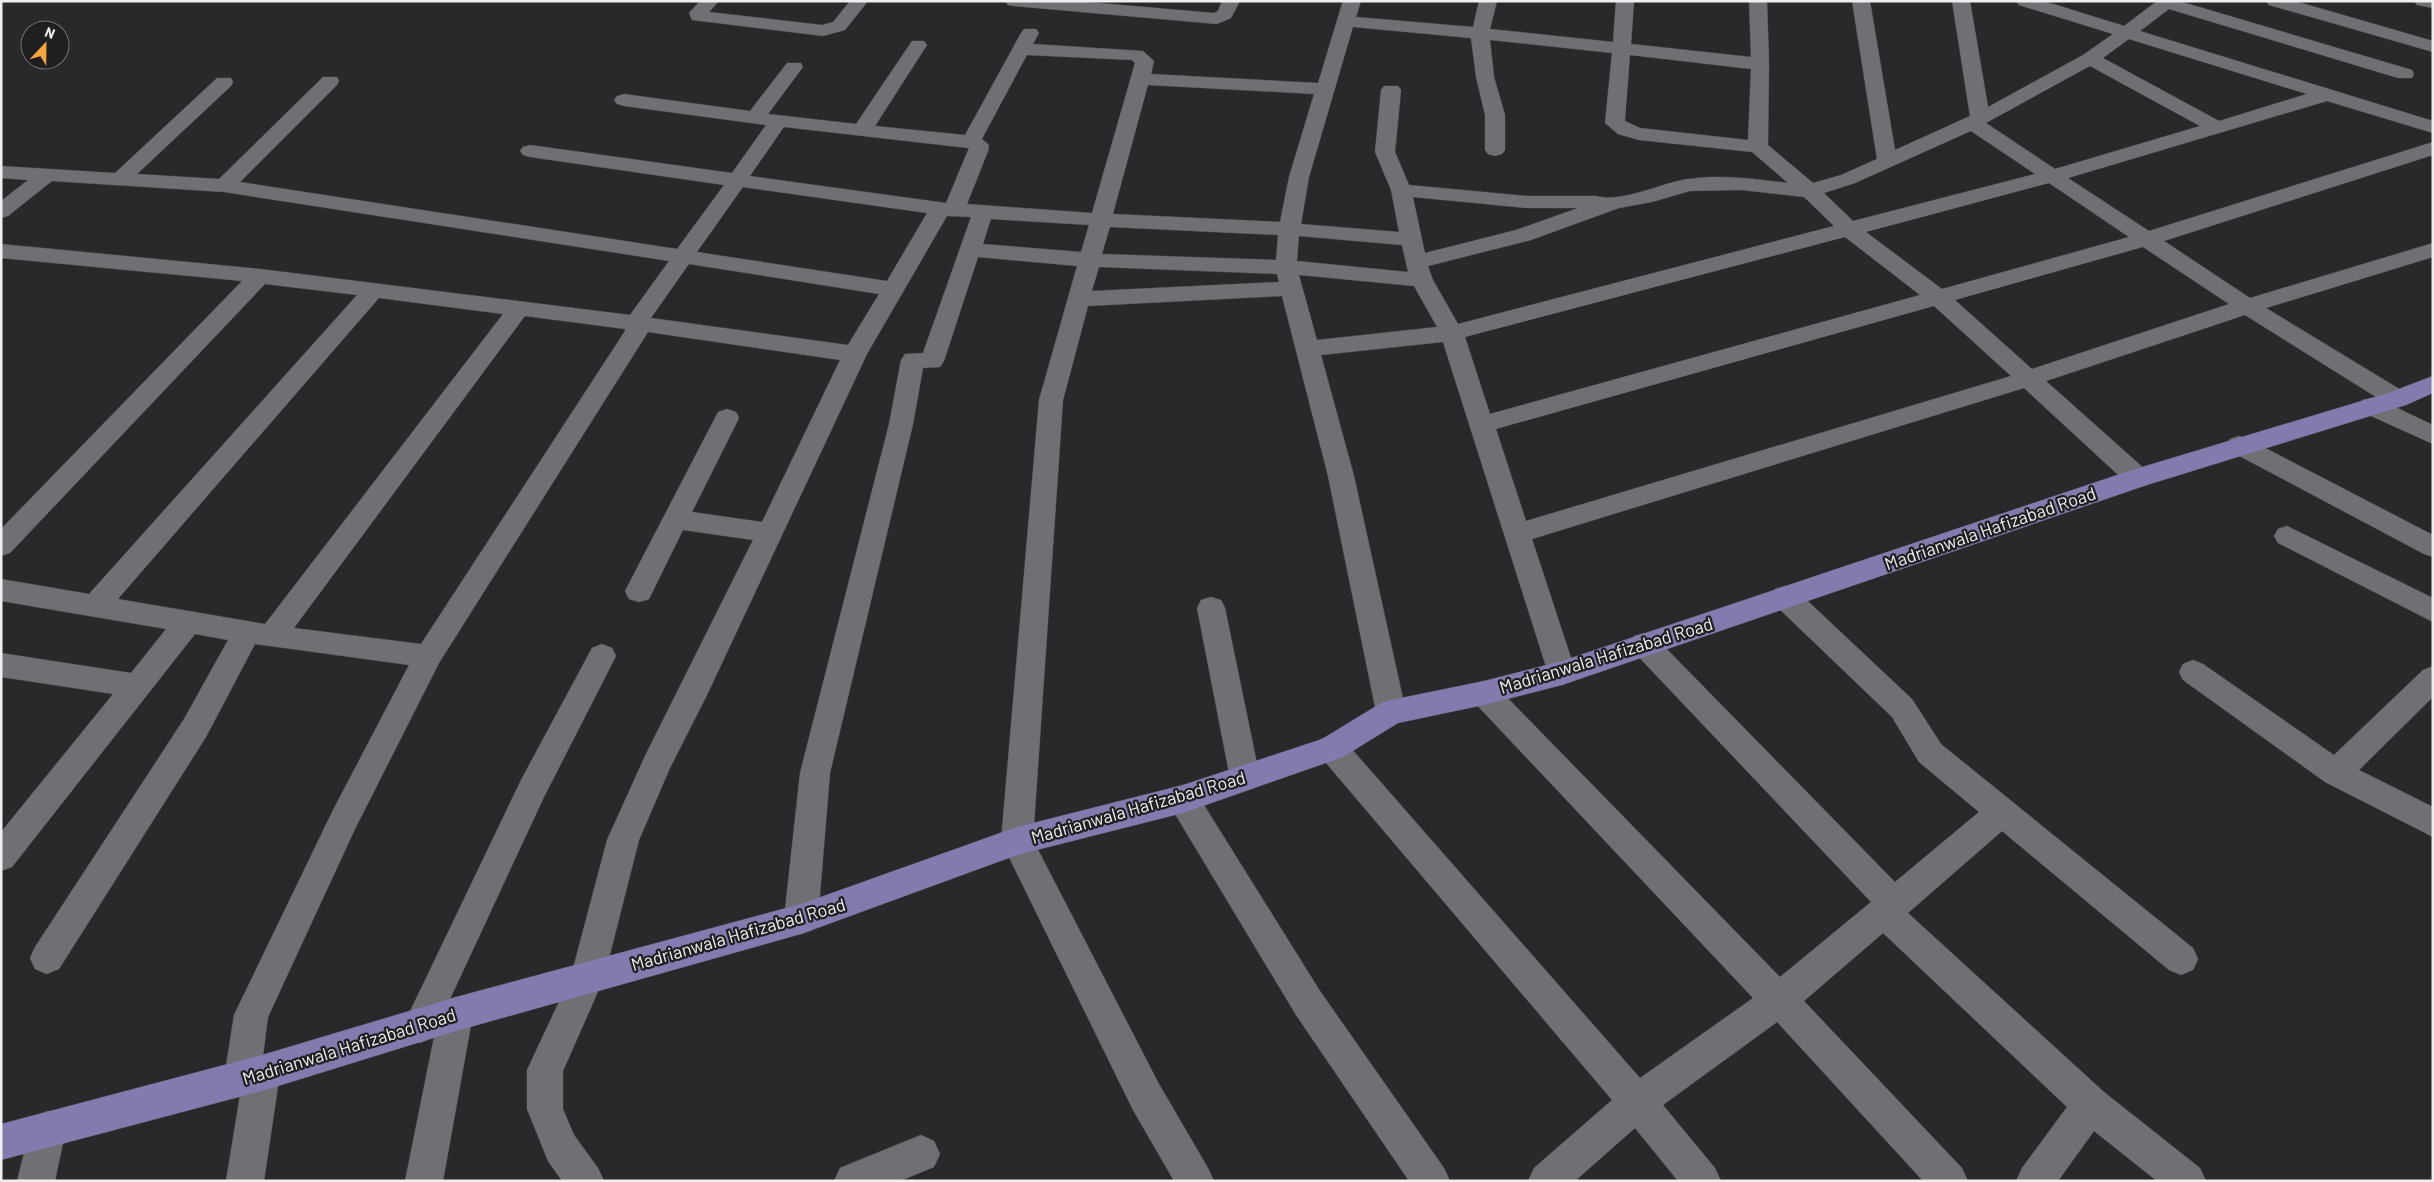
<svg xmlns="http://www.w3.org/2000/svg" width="2434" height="1182" viewBox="0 0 2434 1182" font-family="Barlow,sans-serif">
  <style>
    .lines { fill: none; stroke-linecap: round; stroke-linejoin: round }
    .minor-casing { stroke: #464649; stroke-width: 1 }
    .major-casing { stroke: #464649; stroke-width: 1 }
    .minor { fill: #706f73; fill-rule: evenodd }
    .major { fill: #847aae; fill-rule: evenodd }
    .labels { text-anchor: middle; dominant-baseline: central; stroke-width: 4.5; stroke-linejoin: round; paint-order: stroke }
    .street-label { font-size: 18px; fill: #efeff1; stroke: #1f1f22 }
  </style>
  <rect width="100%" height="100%" fill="#29282b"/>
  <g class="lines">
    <g class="minor-casing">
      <path id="minor" d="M700 1H719L709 12 822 25 833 22 850 1H868L845 30 823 36 692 20 689 13Z
        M1005 1H1076L1214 13 1218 11 1222 1H1240L1231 18 1217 24 1014 6 1008 5Z
        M1343 1H1361L1356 17 1473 27 1479 1H1497L1490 29 1613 42 1616 1H1634L1631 44 1751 57 1749 1H1767L1769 64 1768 145 1813 183 1841 175 1877 159 1852 1H1870L1895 150 1970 116 1952 1H1970L1988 107 2083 55 2113 34 2019 5 2016 1H2044L2124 26 2157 1H2179L2412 70 2414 74 2412 78H2398L2169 9 2140 31 2433 121V133L2327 101 2068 178 2149 231 2433 142V155L2164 241 2250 298 2433 243V257L2266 308 2406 393 2409 399 2406 405 2393 406 2433 425V444L2362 412 2359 406 2362 400 2371 398 2384 402 2245 315 2046 381 2147 471 2151 478 2147 485 2138 487 2129 485 2024 388 1532 539 1576 673 1572 681 1562 685 1552 681 1548 673 1443 342 1321 355 1354 476 1406 712 1401 721 1391 724 1381 721 1376 712 1328 476 1282 296 1088 306 1063 400 1033 840 1159 1084 1208 1168 1214 1181H1174L1133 1110 1001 841 1039 400 1077 266 978 257 944 361 940 367 923 368 913 424 830 773 818 919 813 930 801 934 789 930 784 919 800 773 889 424 901 360 905 354 923 353 971 217 947 216 867 354 707 695 670 768 639 840 604 978 563 1071V1109L574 1135 598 1168 604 1181H562L548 1161 527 1109V1070L571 976 607 840 645 756 753 540 683 530 649 599 639 602 629 599 625 591 718 412 727 409 736 412 739 418 692 512 762 522 840 360 648 332 439 663 355 829 268 1017 263 1056 275 1060 280 1073 264 1181H226L240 1095 229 1091 224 1078 234 1015 333 810 409 665 255 644 206 737 59 969 47 974 35 969 30 958 35 947 184 719 228 640 195 634 12 867 1 871V832L113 694 1 677V653L131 673 166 629 1 601V579L89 594 357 295 265 284 10 553 1 556V529L242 281 1 258V244L260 269 630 315 669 261 224 192 52 181 8 216 1 218V201L28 180 1 178V166L115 173 217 78H231L233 82 231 86 137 174 219 179 323 77H337L339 81 337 85 240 182 677 249 724 185 530 157 523 155 520 151 523 147 530 145 732 173 766 125 624 106 617 104 614 100 617 96 624 94 750 111 787 63H801L803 67 768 114 856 124 912 41H924L927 45 875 126 965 135 1021 33 1024 29H1036L1039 33 1033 44 1143 51 1154 61 1151 74 1318 83ZM1353 27 1471 38 1476 77 1485 115V150L1488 154 1495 156 1502 154 1505 150V115L1494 77 1490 40 1612 53 1605 123 1618 134 1639 140 1752 152 1788 183C1755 179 1721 174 1688 179 1660 183 1624 203 1596 196H1527L1409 185 1395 152 1401 90 1398 86H1384L1381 90 1375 152 1391 190 1399 232 1301 224 1309 177ZM2129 39 2307 94 2219 121 2103 58ZM1027 55 1132 60 1135 63 1092 213 967 204 988 151 989 145 982 139ZM1630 55 1751 69 1748 140 1640 128 1625 121ZM2090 66 2200 126 2055 169 1986 123ZM1148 85 1314 94 1289 177 1280 222 1113 214ZM784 127 968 148H969L946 203 750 176ZM1971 131 2035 174 1853 221 1824 193 1855 183ZM2049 183 2129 237 1942 289 1866 232ZM743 187 927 213 887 281 697 252ZM1741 190 1804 197 1834 226 1458 324 1433 280 1428 266 1531 240 1619 208 1652 202 1690 191ZM1413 197 1527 208H1578L1516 230 1425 253ZM991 219 1089 225 1081 252 983 244ZM1110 227 1278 235 1276 260 1102 254ZM1299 236 1402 245 1408 272 1297 261ZM1845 237 1920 295 1490 414 1465 337ZM2143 247 2229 304 2032 369 1955 300ZM689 264 879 294 848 345 651 318ZM1099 267 1277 274 1279 282 1092 291ZM1299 275 1414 286 1437 327 1317 340ZM379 298 503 314 265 624 118 599ZM1934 306 2011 376 1526 521 1496 429ZM525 316 625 329V331L421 644 294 628Z
        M2266 1H2295L2433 41V52L2269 5Z
        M2414 1H2433V8L2417 5Z
        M2239 436 2248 439 2433 535V557L2424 554 2230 451 2226 445 2230 439Z
        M2287 526 2433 598V622L2278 543 2274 536 2278 529Z
        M1785 586 1795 589 1912 699 1941 744 2193 948 2198 959 2193 970 2181 975 2169 970 2002 831 1908 913 2104 1092 2200 1168 2206 1181H2157L2094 1131 2058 1181H2016L2022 1168 2067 1107 1883 933 1804 1001 1962 1168 1968 1181H1923L1777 1022 1663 1105 1715 1168 1721 1181H1678L1635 1128 1575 1181H1528L1534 1168 1612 1100 1321 757 1317 748 1321 739 1332 735 1343 739 1640 1078 1753 998 1474 702 1469 693 1474 684 1484 681 1494 684 1780 977 1871 902 1634 652 1630 644 1634 636 1644 633 1654 636 1895 882 1979 812 1919 762 1892 717 1775 605 1771 597 1775 589Z
        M1211 597 1221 600 1225 608 1260 778 1256 787 1245 791 1234 787 1230 778 1197 608 1201 600Z
        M602 644 612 648 616 656 544 797 450 999 456 997 468 1002 473 1014 443 1181H405L435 1032 432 1038 420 1043 408 1038 403 1026 521 780 592 648Z
        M2193 660 2203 664 2334 755 2423 670 2433 666V697L2359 770 2433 807V837L2325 782 2183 680 2179 672 2183 664Z
        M1183 785 1194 789 1320 991 1444 1168 1450 1181H1409L1296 1015 1172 809 1167 799 1172 789Z
        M48 1111 61 1116 66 1129 55 1181H17L30 1129 35 1116Z
        M921 1135 934 1141 940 1154 934 1167 900 1181H834L840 1168Z"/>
    </g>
    <g class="major-casing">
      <path id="major" d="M2433 376V393L2406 405 2147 485 1562 685 1484 705 1398 723 1343 757 1183 813 1017 855 801 934 456 1031 262 1091 1 1160V1124L262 1055 456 997 801 904 1017 827 1183 785 1322 739 1381 703 1391 700 1484 681 1562 661 2129 471 2388 393Z"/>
    </g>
    <use href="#minor" class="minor"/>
    <use href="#major" class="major"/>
  </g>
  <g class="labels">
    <g class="street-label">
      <text transform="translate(1990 528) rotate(-19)">Madrianwala Hafizabad Road</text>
      <text transform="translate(1606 655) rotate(-17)">Madrianwala Hafizabad Road</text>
      <text transform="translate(1138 807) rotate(-16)">Madrianwala Hafizabad Road</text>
      <text transform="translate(738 934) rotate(-16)">Madrianwala Hafizabad Road</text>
      <text transform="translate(349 1046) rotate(-17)">Madrianwala Hafizabad Road</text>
    </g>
  </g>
  <rect width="2434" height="1182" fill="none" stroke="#efeff1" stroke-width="5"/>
  <g transform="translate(45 45) rotate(22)"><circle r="24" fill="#1f1f22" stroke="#727275"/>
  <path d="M0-4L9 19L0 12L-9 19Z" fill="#f2a541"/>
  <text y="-8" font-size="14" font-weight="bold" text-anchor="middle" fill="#efeff1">N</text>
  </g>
</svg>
